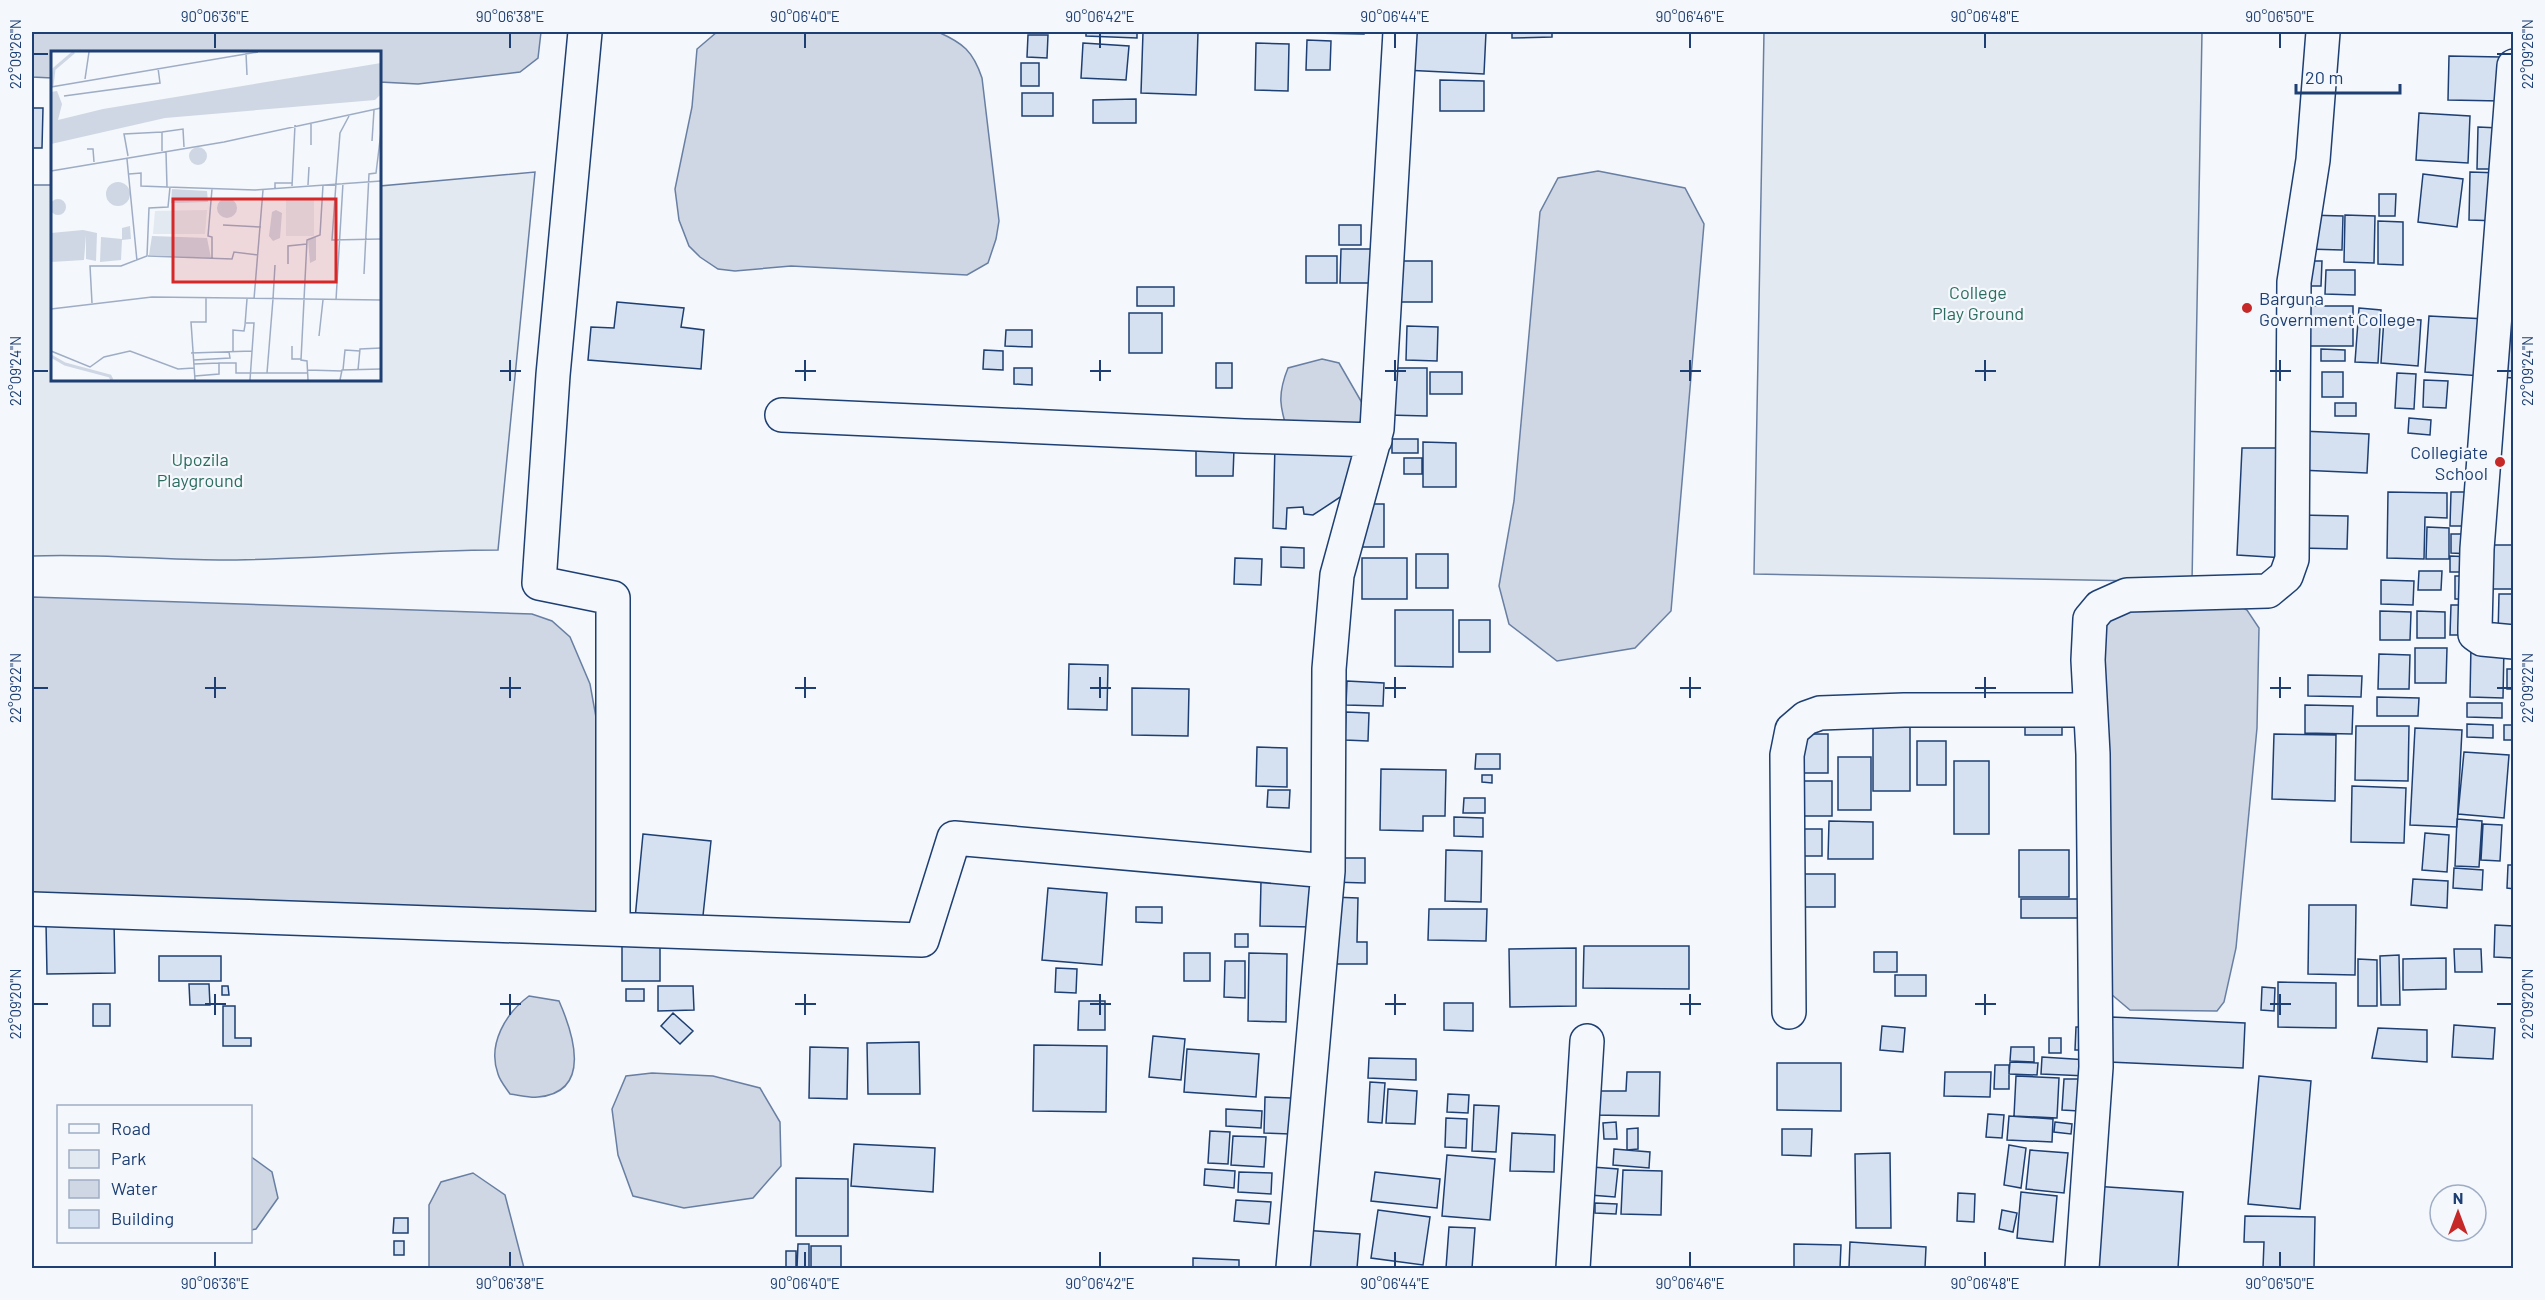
<svg xmlns="http://www.w3.org/2000/svg" width="2545" height="1300" viewBox="0 0 2545 1300" font-family="Barlow,sans-serif">
  <style>
    .green { fill: #e3e9f0; stroke: #687fa3; stroke-width: 1.5 }
    .water { fill: #cfd7e4; stroke: #687fa3; stroke-width: 1.5 }
    .building { fill: #d5e0f0; stroke: #1d3f73; stroke-width: 1.5 }
    .lines { fill: none; stroke-linecap: round; stroke-linejoin: round }
    .minor-casing { stroke: #1d3f73; stroke-width: 36 }
    .minor { stroke: #f4f7fb; stroke-width: 33 }
    .ticks { fill: none; stroke: #1d3f73; stroke-width: 2 }
    .poi-dot { fill: #c62828; stroke: #f4f7fb; stroke-width: 2 }
    .labels { text-anchor: middle; dominant-baseline: central; stroke-width: 4.5; stroke-linejoin: round; paint-order: stroke }
    .park-label { font-size: 18px; fill: #2c6c60; stroke: #f4f7fb }
    .poi-label { font-size: 18px; fill: #1d3f73; stroke: #f4f7fb; text-anchor: start }
    .inset-river { fill: none; stroke: #cfd7e4; stroke-width: 3 }
    .inset-road { fill: none; stroke: #9eadc5; stroke-width: 1.5 }
    .view { fill: #d62828; fill-opacity: 0.15; stroke: #d62828; stroke-width: 3 }
    .inset-edge { fill: none; stroke: #1d3f73; stroke-width: 3 }
    .neatline { fill: none; stroke: #1d3f73; stroke-width: 2 }
    .ticks-label { font-size: 15px; text-anchor: middle; fill: #1d3f73 }
  </style>
  <rect width="100%" height="100%" fill="#f4f7fb"/>
  <path class="green" d="M1764 32H2202L2192 582 1754 574Z
    M535 172 498 550C405 550 312 560 219 560 156 560 94 553 32 556V185H52V380H380V186Z"/>
  <path class="water" d="M32 32H541L538 58 520 72 418 84 380 82V52H52V78L32 77Z
    M717 32H938C963 43 973 51 982 78L999 221 996 239 988 263 967 275 791 266 735 271 718 269 700 257 689 246 679 220 675 189 692 107 697 49Z
    M1598 171 1685 188 1704 224 1671 611 1635 648 1557 661 1509 624 1499 586 1514 501 1540 212 1558 178Z
    M1322 359 1339 363 1365 408 1363 423 1348 433H1288C1280 407 1277 395 1288 368Z
    M32 597 532 614 552 621 570 637 590 684 605 767 601 901 594 915 32 901Z
    M2233 603 2247 610 2259 628 2257 728 2236 948 2224 1002 2217 1011 2130 1010 2111 994 2098 632 2111 612Z
    M529 996 559 1001C573 1033 593 1092 538 1097 530 1098 519 1095 510 1094 506 1088 500 1081 498 1074 487 1044 506 1013 529 996Z
    M652 1073 713 1076 760 1088 780 1122 781 1166 753 1198 684 1208 633 1196 618 1155 612 1109 626 1076Z
    M250 1156 272 1172 278 1198 256 1229 251 1230Z
    M473 1173 505 1195 524 1268H429V1205L441 1182Z"/>
  <path class="building" d="M1086 32H1137V38L1086 36Z
    M1143 32H1198L1196 95 1141 93Z
    M1312 32H1364V34L1312 33Z
    M1405 32H1486L1484 74 1404 70Z
    M1512 32H1552V37L1512 38Z
    M1028 35H1048L1047 58 1027 57Z
    M1307 40 1331 41 1330 70H1306Z
    M1083 43 1129 46 1126 80 1081 78Z
    M1256 43 1289 44 1288 91 1255 90Z
    M2449 56 2501 57V101L2448 100Z
    M1021 63H1039V86H1021Z
    M1440 80 1484 81V111H1440Z
    M1022 93H1053V116H1022Z
    M1136 99V123H1093V100Z
    M32 108H43L42 148H32Z
    M2419 113 2470 116 2468 163 2416 160Z
    M2478 127 2499 128 2498 169H2477Z
    M2470 172 2500 173 2499 221 2469 220Z
    M2423 174 2463 179 2457 227 2418 222Z
    M2379 194H2396L2395 216H2379Z
    M2308 215 2343 216 2342 250 2307 249Z
    M2345 215 2375 216 2374 263 2344 262Z
    M2378 221 2403 222V265L2378 264Z
    M1339 225H1361V245H1339Z
    M1341 249H1378V283H1340Z
    M1306 256H1337V283H1306Z
    M1398 261H1432V302H1398Z
    M2301 261H2322L2321 286H2301Z
    M2326 270H2355V295L2325 294Z
    M1137 287H1174V306H1137Z
    M617 302 684 308 681 327 704 330 701 369 588 360 591 327 614 328Z
    M2307 306H2353V346H2307Z
    M2359 308 2381 310 2378 363 2355 362Z
    M1129 313H1162V353H1129Z
    M2429 316 2486 319 2482 376 2425 372Z
    M2384 318 2421 320 2418 366 2381 363Z
    M1407 326 1438 327 1437 361 1406 360Z
    M1006 330H1032V347L1005 346Z
    M2499 339H2514V378L2497 377Z
    M2321 349 2345 350V361H2321Z
    M984 350 1003 351V370L983 369Z
    M1216 363H1232V388H1216Z
    M1014 368H1032V385L1014 384Z
    M1387 368H1427V416L1387 415Z
    M1430 372H1462V394H1430Z
    M2322 372H2343V397H2322Z
    M2397 373 2416 374 2414 409 2395 408Z
    M2424 380 2448 381 2446 408 2423 407Z
    M2335 403H2356V416H2335Z
    M2409 418 2431 420 2430 435 2408 433Z
    M2301 431 2369 434 2367 473 2299 470Z
    M1392 439H1418V453H1392Z
    M1423 442 1456 443V487H1423Z
    M1275 444 1353 446 1354 488 1313 515 1304 514 1303 507 1287 508 1286 529 1273 528Z
    M2242 448H2288L2285 558 2237 555Z
    M1196 449H1234L1233 476H1196Z
    M1404 458H1422V474H1404Z
    M2388 492 2447 493V518L2425 517 2424 559 2387 558Z
    M2451 492H2476V526H2450Z
    M1361 504H1384V547H1361Z
    M2299 515 2348 516 2347 549 2298 548Z
    M2427 527 2449 528V559H2426Z
    M2451 534H2472V554L2451 553Z
    M2484 545H2514V589H2483Z
    M1281 547 1304 548V568L1281 567Z
    M1416 554H1448V588H1416Z
    M2450 556 2473 557V572H2450Z
    M1235 558 1262 559 1261 585 1234 584Z
    M1362 558H1407V599H1362Z
    M2419 571H2442L2441 590H2418Z
    M2455 576H2471V599H2455Z
    M2381 580 2414 581 2413 605 2381 604Z
    M2499 594H2514V636H2498Z
    M2451 605H2473V635H2450Z
    M1395 610H1453V667L1395 666Z
    M2380 611 2411 612 2410 640H2380Z
    M2417 611 2445 612V638H2417Z
    M1459 620H1490V652H1459Z
    M2471 645 2504 646 2503 698 2470 697Z
    M2415 648H2447L2446 683H2415Z
    M2379 654 2410 655 2409 689H2378Z
    M1069 664 1108 665 1107 710 1068 709Z
    M2507 669H2514V689H2507Z
    M2308 675 2362 676 2361 697 2308 696Z
    M1347 681 1384 683 1383 706 1346 705Z
    M1132 688 1189 689 1188 736 1132 735Z
    M2377 697 2419 698 2418 716H2377Z
    M2467 703H2502V718L2467 717Z
    M2305 705 2353 706 2352 734 2305 733Z
    M1346 712 1369 713 1368 741 1345 740Z
    M2025 720H2062V735H2025Z
    M2467 724 2493 725V738L2467 737Z
    M1873 725H1910V791H1873Z
    M2504 725H2514V740H2504Z
    M2356 726H2409L2408 781 2355 780Z
    M2415 728 2462 730 2457 827 2410 825Z
    M1796 734H1828V773H1796Z
    M2274 734 2336 735 2335 801 2272 799Z
    M1917 741H1946V785H1917Z
    M1257 747 1287 748V787L1256 786Z
    M2464 752 2509 755 2504 818 2458 814Z
    M1476 754H1500V769H1475Z
    M1838 757H1871V810H1838Z
    M1954 761H1989V834H1954Z
    M1381 769 1446 770 1445 816H1423V831L1380 830Z
    M1482 775H1492V783L1482 782Z
    M1791 781H1832V816H1791Z
    M2352 786 2406 788 2404 843 2351 842Z
    M1268 790H1290L1289 808 1267 807Z
    M1464 798H1485V813H1463Z
    M1454 817 1483 818V837L1454 836Z
    M2457 819 2482 821 2479 867 2455 866Z
    M1829 821 1873 822V859H1828Z
    M2483 824 2502 825 2500 861 2481 860Z
    M1796 829H1822V856H1796Z
    M2425 833 2449 835 2447 872 2422 870Z
    M643 834 711 841 702 925 635 919Z
    M1446 850 1482 851 1481 902 1445 901Z
    M2019 850H2069V897H2019Z
    M1333 858H1365V883L1332 882Z
    M2508 865H2514V889L2507 888Z
    M2454 868 2483 870 2482 890 2453 888Z
    M1794 874H1835V907H1794Z
    M2413 879 2448 881 2447 908 2411 905Z
    M1261 881 1315 882 1314 927 1260 926Z
    M1048 888 1107 893 1102 965 1042 960Z
    M1331 897 1358 898 1357 942H1367V964H1330Z
    M2021 899H2079V918H2021Z
    M2309 905H2356L2355 975 2308 974Z
    M1136 907H1162V923L1136 922Z
    M1429 909H1487L1486 941 1428 940Z
    M114 922 115 973 47 974 46 923Z
    M2495 925 2514 926V958L2494 957Z
    M1235 934H1248V947H1235Z
    M622 941H660V981H622Z
    M1584 946H1689V989L1583 988Z
    M1576 948V1006L1510 1007 1509 949Z
    M2454 949H2481L2482 972H2455Z
    M1874 952H1897V972H1874Z
    M1184 953H1210V981H1184Z
    M1249 953 1287 954 1286 1022 1248 1021Z
    M2399 955 2400 1005H2381L2380 956Z
    M159 956H221V981H159Z
    M2446 958V989L2403 990V959Z
    M2358 959 2377 960V1006H2358Z
    M1225 961H1245V998L1224 997Z
    M1056 968 1077 969 1076 993 1055 992Z
    M1895 975H1926V996H1895Z
    M2278 982 2336 983V1028L2278 1027Z
    M189 984H209L210 1005H190Z
    M222 986H228L229 995H222Z
    M658 986H693L694 1010 658 1011Z
    M2262 987 2275 988 2274 1011 2261 1010Z
    M626 989H644V1001H626Z
    M1079 1001H1105V1030H1078Z
    M1444 1003H1473V1031L1444 1030Z
    M93 1004H110V1026H93Z
    M223 1006H235V1038H251V1046H223Z
    M673 1013 693 1031 680 1044 661 1026Z
    M2111 1017 2245 1023 2243 1068 2109 1062Z
    M2454 1025 2495 1028 2493 1059 2452 1057Z
    M1882 1026 1905 1028 1903 1052 1880 1050Z
    M2076 1027H2093L2092 1050H2075Z
    M2378 1028 2427 1030V1062L2372 1058Z
    M1153 1036 1185 1039 1181 1080 1149 1077Z
    M2049 1038H2061V1053H2049Z
    M919 1042 920 1094H868L867 1043Z
    M1034 1045 1107 1046 1106 1112 1033 1111Z
    M810 1047 848 1048 847 1099 809 1098Z
    M2011 1047H2034V1062L2010 1061Z
    M1187 1049 1259 1054 1256 1097 1184 1092Z
    M2042 1057 2088 1060 2087 1076 2041 1074Z
    M1369 1058 1416 1059V1080L1368 1078Z
    M2010 1062 2038 1063 2037 1075 2009 1074Z
    M1777 1063H1841V1111L1777 1110Z
    M1995 1065H2009V1089H1994Z
    M1627 1072H1660L1659 1116 1591 1115 1592 1091H1626Z
    M1945 1072H1991L1990 1097 1944 1096Z
    M2016 1076 2059 1078 2057 1118 2014 1116Z
    M2259 1076 2311 1081 2300 1209 2248 1204Z
    M2064 1079H2081L2079 1111 2062 1110Z
    M1370 1082 1385 1083 1382 1123 1368 1122Z
    M1388 1089 1417 1091 1415 1124 1386 1123Z
    M1448 1094 1469 1095 1468 1113 1447 1112Z
    M1265 1097 1291 1098 1290 1134 1264 1133Z
    M1474 1105 1499 1106 1496 1152 1472 1151Z
    M1226 1109 1262 1111 1261 1128 1226 1126Z
    M1988 1114 2004 1115 2002 1138 1986 1137Z
    M2009 1116 2053 1119 2052 1142 2007 1140Z
    M1446 1118 1467 1119 1466 1148 1445 1147Z
    M1616 1122 1617 1139H1604L1603 1123Z
    M2055 1122 2072 1124 2071 1134 2054 1132Z
    M1638 1128V1149L1627 1150V1129Z
    M1782 1129H1812L1811 1156 1782 1155Z
    M1210 1131 1230 1132 1228 1164 1208 1163Z
    M1512 1133 1555 1135 1554 1172 1510 1171Z
    M1233 1136 1266 1137 1264 1167 1231 1165Z
    M854 1144 935 1148 933 1192 851 1186Z
    M2009 1145 2026 1148 2021 1188 2004 1185Z
    M1614 1149 1650 1152 1649 1168 1613 1165Z
    M2030 1150 2068 1153 2064 1193 2026 1189Z
    M1890 1153 1891 1228H1856L1855 1154Z
    M1447 1155 1495 1159 1490 1220 1442 1216Z
    M1592 1167 1618 1169 1615 1197 1590 1195Z
    M1205 1169 1235 1171 1234 1188 1204 1185Z
    M1623 1170 1662 1171 1661 1215 1621 1214Z
    M1239 1172 1272 1173 1271 1194 1238 1192Z
    M1375 1172 1440 1179 1437 1208 1371 1201Z
    M796 1178 848 1179V1236H796Z
    M2093 1186 2183 1192 2178 1268H2087Z
    M2021 1192 2057 1196 2053 1242 2017 1238Z
    M1958 1193 1975 1194 1974 1222 1957 1221Z
    M1236 1200 1271 1202 1269 1224 1234 1221Z
    M1595 1203 1617 1204 1616 1214 1595 1213Z
    M1378 1210 1430 1217 1423 1265 1371 1258Z
    M2002 1210 2017 1213 2013 1232 1999 1229Z
    M2245 1216 2315 1217 2314 1268H2263L2264 1242H2244Z
    M394 1218H408V1233H393Z
    M1449 1227 1475 1228 1472 1268H1446Z
    M1302 1230 1360 1234 1357 1268H1299Z
    M394 1241H404V1255H394Z
    M1850 1242 1926 1247 1925 1268H1849Z
    M798 1244H809V1268H797Z
    M1794 1244 1841 1245 1840 1268H1794Z
    M811 1246H841V1268H811Z
    M786 1251H796V1267H786Z
    M1193 1258 1239 1260V1268H1193Z"/>
  <g class="lines">
    <g class="minor-casing">
      <path id="minor" d="M585 32 553 375 539 583 613 598V927
        M2514 66 2477 549 2475 628V634L2482 639 2514 642
        M782 415 1244 436 1375 440
        M32 909 922 940 954 838 1328 871
        M1789 1012 1787 755 1792 730 1806 718 1820 713 1904 710H2090
        M1293 1268 1328 871 1329 669 1337 575 1377 429 1400 32
        M1573 1268 1587 1041
        M2082 1268 2096 1067 2093 754 2088 660 2090 619 2100 607 2127 595 2268 591 2286 576 2292 559 2294 282 2313 160 2323 32"/>
    </g>
    <use href="#minor" class="minor"/>
  </g>
  <path class="ticks" d="M215 33V48M510 33V48M805 33V48M1100 33V48M1395 33V48M1690 33V48M1985 33V48M2280 33V48M33 54H48M2497 54H2512M510 360V381M805 360V381M1100 360V381M1395 360V381M1690 360V381M1985 360V381M2280 360V381M33 371H48M500 371H521M795 371H816M1090 371H1111M1385 371H1406M1680 371H1701M1975 371H1996M2270 371H2291M2497 371H2512M215 677V698M510 677V698M805 677V698M1100 677V698M1395 677V698M1690 677V698M1985 677V698M2280 677V698M33 688H48M205 688H226M500 688H521M795 688H816M1090 688H1111M1385 688H1406M1680 688H1701M1975 688H1996M2270 688H2291M2497 688H2512M215 994V1015M510 994V1015M805 994V1015M1100 994V1015M1395 994V1015M1690 994V1015M1985 994V1015M2280 994V1015M33 1004H48M205 1004H226M500 1004H521M795 1004H816M1090 1004H1111M1385 1004H1406M1680 1004H1701M1975 1004H1996M2270 1004H2291M2497 1004H2512M215 1252V1267M510 1252V1267M805 1252V1267M1100 1252V1267M1395 1252V1267M1690 1252V1267M1985 1252V1267M2280 1252V1267"/>
  <g class="poi-dot">
    <circle cx="2247" cy="308" r="6"/>
    <circle cx="2500" cy="462" r="6"/>
  </g>
  <g class="labels">
    <g class="park-label">
      <text x="1978" y="292">College<tspan x="1978" dy="21">Play Ground</tspan></text>
      <text x="200" y="459">Upozila<tspan x="200" dy="21">Playground</tspan></text>
    </g>
    <g class="poi-label">
      <text x="2259" y="298">Barguna<tspan x="2259" dy="21">Government College</tspan></text>
      <text x="2488" y="452" text-anchor="end">Collegiate<tspan x="2488" dy="21">School</tspan></text>
    </g>
  </g>
  <g transform="translate(51 51)">
    <rect width="330" height="330" fill="#f4f7fb"/>
    <path d="M235 148 263 149V185H235ZM156 159 154 183H102L104 160Z" fill="#e3e9f0"/>
    <path d="M330 12V43L324 49 114 67 0 93V41L6 40 11 53 7 69 52 58ZM138 105a9 9 0 1 1 18 0a9 9 0 1 1-18 0ZM55 143a12 12 0 1 1 24 0a12 12 0 1 1-24 0ZM121 138 156 140 157 151 120 152ZM166 157a10 10 0 1 1 20 0a10 10 0 1 1-20 0ZM-1 156a8 8 0 1 1 16 0a8 8 0 1 1-16 0ZM225 159 231 162 229 187 222 190 218 185 221 161ZM79 175 80 188 71 189 70 209 49 211 50 186 71 188V177ZM32 179 46 182 45 210 35 208V184L33 209 0 211V182ZM101 185 156 187 160 207 98 204ZM265 186V209L259 212 257 188Z" fill="#cfd7e4"/>
    <path class="inset-river" d="M1 35 3 18 23 1M0 305 14 313 59 325 61 329"/>
    <path class="inset-road" d="M195 2 196 24M34 28 38 1M0 36 207 1M13 45 109 32 107 17M260 73V94M111 81 132 78 133 96M321 90 323 59M36 98H42L43 111M115 101 116 136 204 139 330 130M77 105 73 83 111 81V100M76 108 86 210M0 120 173 91 330 57M78 123 90 122V135L116 136M285 132 281 189 330 188M285 132 289 82 298 65M257 134 258 116M241 135 244 74M224 137V132H241M161 138 157 185 161 186V207M172 174 210 176M97 205 181 208 183 201 207 204M237 213V195L256 193M313 223 318 123 325 122 330 81M203 248 212 139M222 248 224 214M285 249 292 132M41 252 39 215H70L96 205 98 157 117 156 119 136M0 258 101 246 330 249M195 272H203L199 329M268 285 272 249M241 295V308H250M0 300 39 316 53 306 79 300 127 318 143 317M182 300V279L193 280 194 274 196 248M140 302 201 300M143 309 179 307 178 301M143 313 168 312M256 319 291 320M292 319 294 299 309 300M307 319 309 298 330 297M216 322 222 248M144 325 168 323V312H185V322H257M144 329 140 271H155V247M257 329 256 310 250 309 256 189 269 184 272 134M289 329 291 319 330 318"/>
    <path class="view" d="M122 148H285V231H122Z"/>
    <rect width="330" height="330" class="inset-edge"/>
  </g>
  <rect width="2545" height="1300" fill="none" stroke="#f4f7fb" stroke-width="66"/>
  <rect x="57" y="1105" width="195" height="138" fill="#f4f7fb" stroke="#9eadc5" stroke-width="1.5"/>
  <rect x="69" y="1124" width="30" height="9" fill="#f4f7fb" stroke="#9eadc5" stroke-width="1.5"/>
  <text x="111" y="1135" font-size="18" fill="#1d3f73">Road</text>
  <rect x="69" y="1150" width="30" height="18" fill="#e3e9f0" stroke="#9eadc5" stroke-width="1.5"/>
  <text x="111" y="1165" font-size="18" fill="#1d3f73">Park</text>
  <rect x="69" y="1180" width="30" height="18" fill="#cfd7e4" stroke="#9eadc5" stroke-width="1.5"/>
  <text x="111" y="1195" font-size="18" fill="#1d3f73">Water</text>
  <rect x="69" y="1210" width="30" height="18" fill="#d5e0f0" stroke="#9eadc5" stroke-width="1.5"/>
  <text x="111" y="1225" font-size="18" fill="#1d3f73">Building</text>
  <g transform="translate(2458 1213)"><circle r="28" fill="#f4f7fb" stroke="#9eadc5" stroke-width="1.5"/>
  <path d="M0-4.5L10 22L0 15L-10 22Z" fill="#c62828"/>
  <text y="-9" font-size="16" font-weight="bold" text-anchor="middle" fill="#1d3f73">N</text>
  </g>
  <path d="M2296 84v9h104v-9" fill="none" stroke="#1d3f73" stroke-width="3"/>
  <text x="2305" y="84" font-size="18" fill="#1d3f73" stroke="#f4f7fb" stroke-width="4.5" paint-order="stroke">20 m</text>
  <rect x="33" y="33" width="2479" height="1234" class="neatline"/>
  <g class="ticks-label">
    <text x="215" y="22">90°06'36"E</text>
    <text x="510" y="22">90°06'38"E</text>
    <text x="805" y="22">90°06'40"E</text>
    <text x="1100" y="22">90°06'42"E</text>
    <text x="1395" y="22">90°06'44"E</text>
    <text x="1690" y="22">90°06'46"E</text>
    <text x="1985" y="22">90°06'48"E</text>
    <text x="2280" y="22">90°06'50"E</text>
    <text transform="translate(16 54) rotate(-90)" y="5">22°09'26"N</text>
    <text transform="translate(2528 54) rotate(-90)" y="5">22°09'26"N</text>
    <text transform="translate(16 371) rotate(-90)" y="5">22°09'24"N</text>
    <text transform="translate(2528 371) rotate(-90)" y="5">22°09'24"N</text>
    <text transform="translate(16 688) rotate(-90)" y="5">22°09'22"N</text>
    <text transform="translate(2528 688) rotate(-90)" y="5">22°09'22"N</text>
    <text transform="translate(16 1004) rotate(-90)" y="5">22°09'20"N</text>
    <text transform="translate(2528 1004) rotate(-90)" y="5">22°09'20"N</text>
    <text x="215" y="1289">90°06'36"E</text>
    <text x="510" y="1289">90°06'38"E</text>
    <text x="805" y="1289">90°06'40"E</text>
    <text x="1100" y="1289">90°06'42"E</text>
    <text x="1395" y="1289">90°06'44"E</text>
    <text x="1690" y="1289">90°06'46"E</text>
    <text x="1985" y="1289">90°06'48"E</text>
    <text x="2280" y="1289">90°06'50"E</text>
  </g>
</svg>
